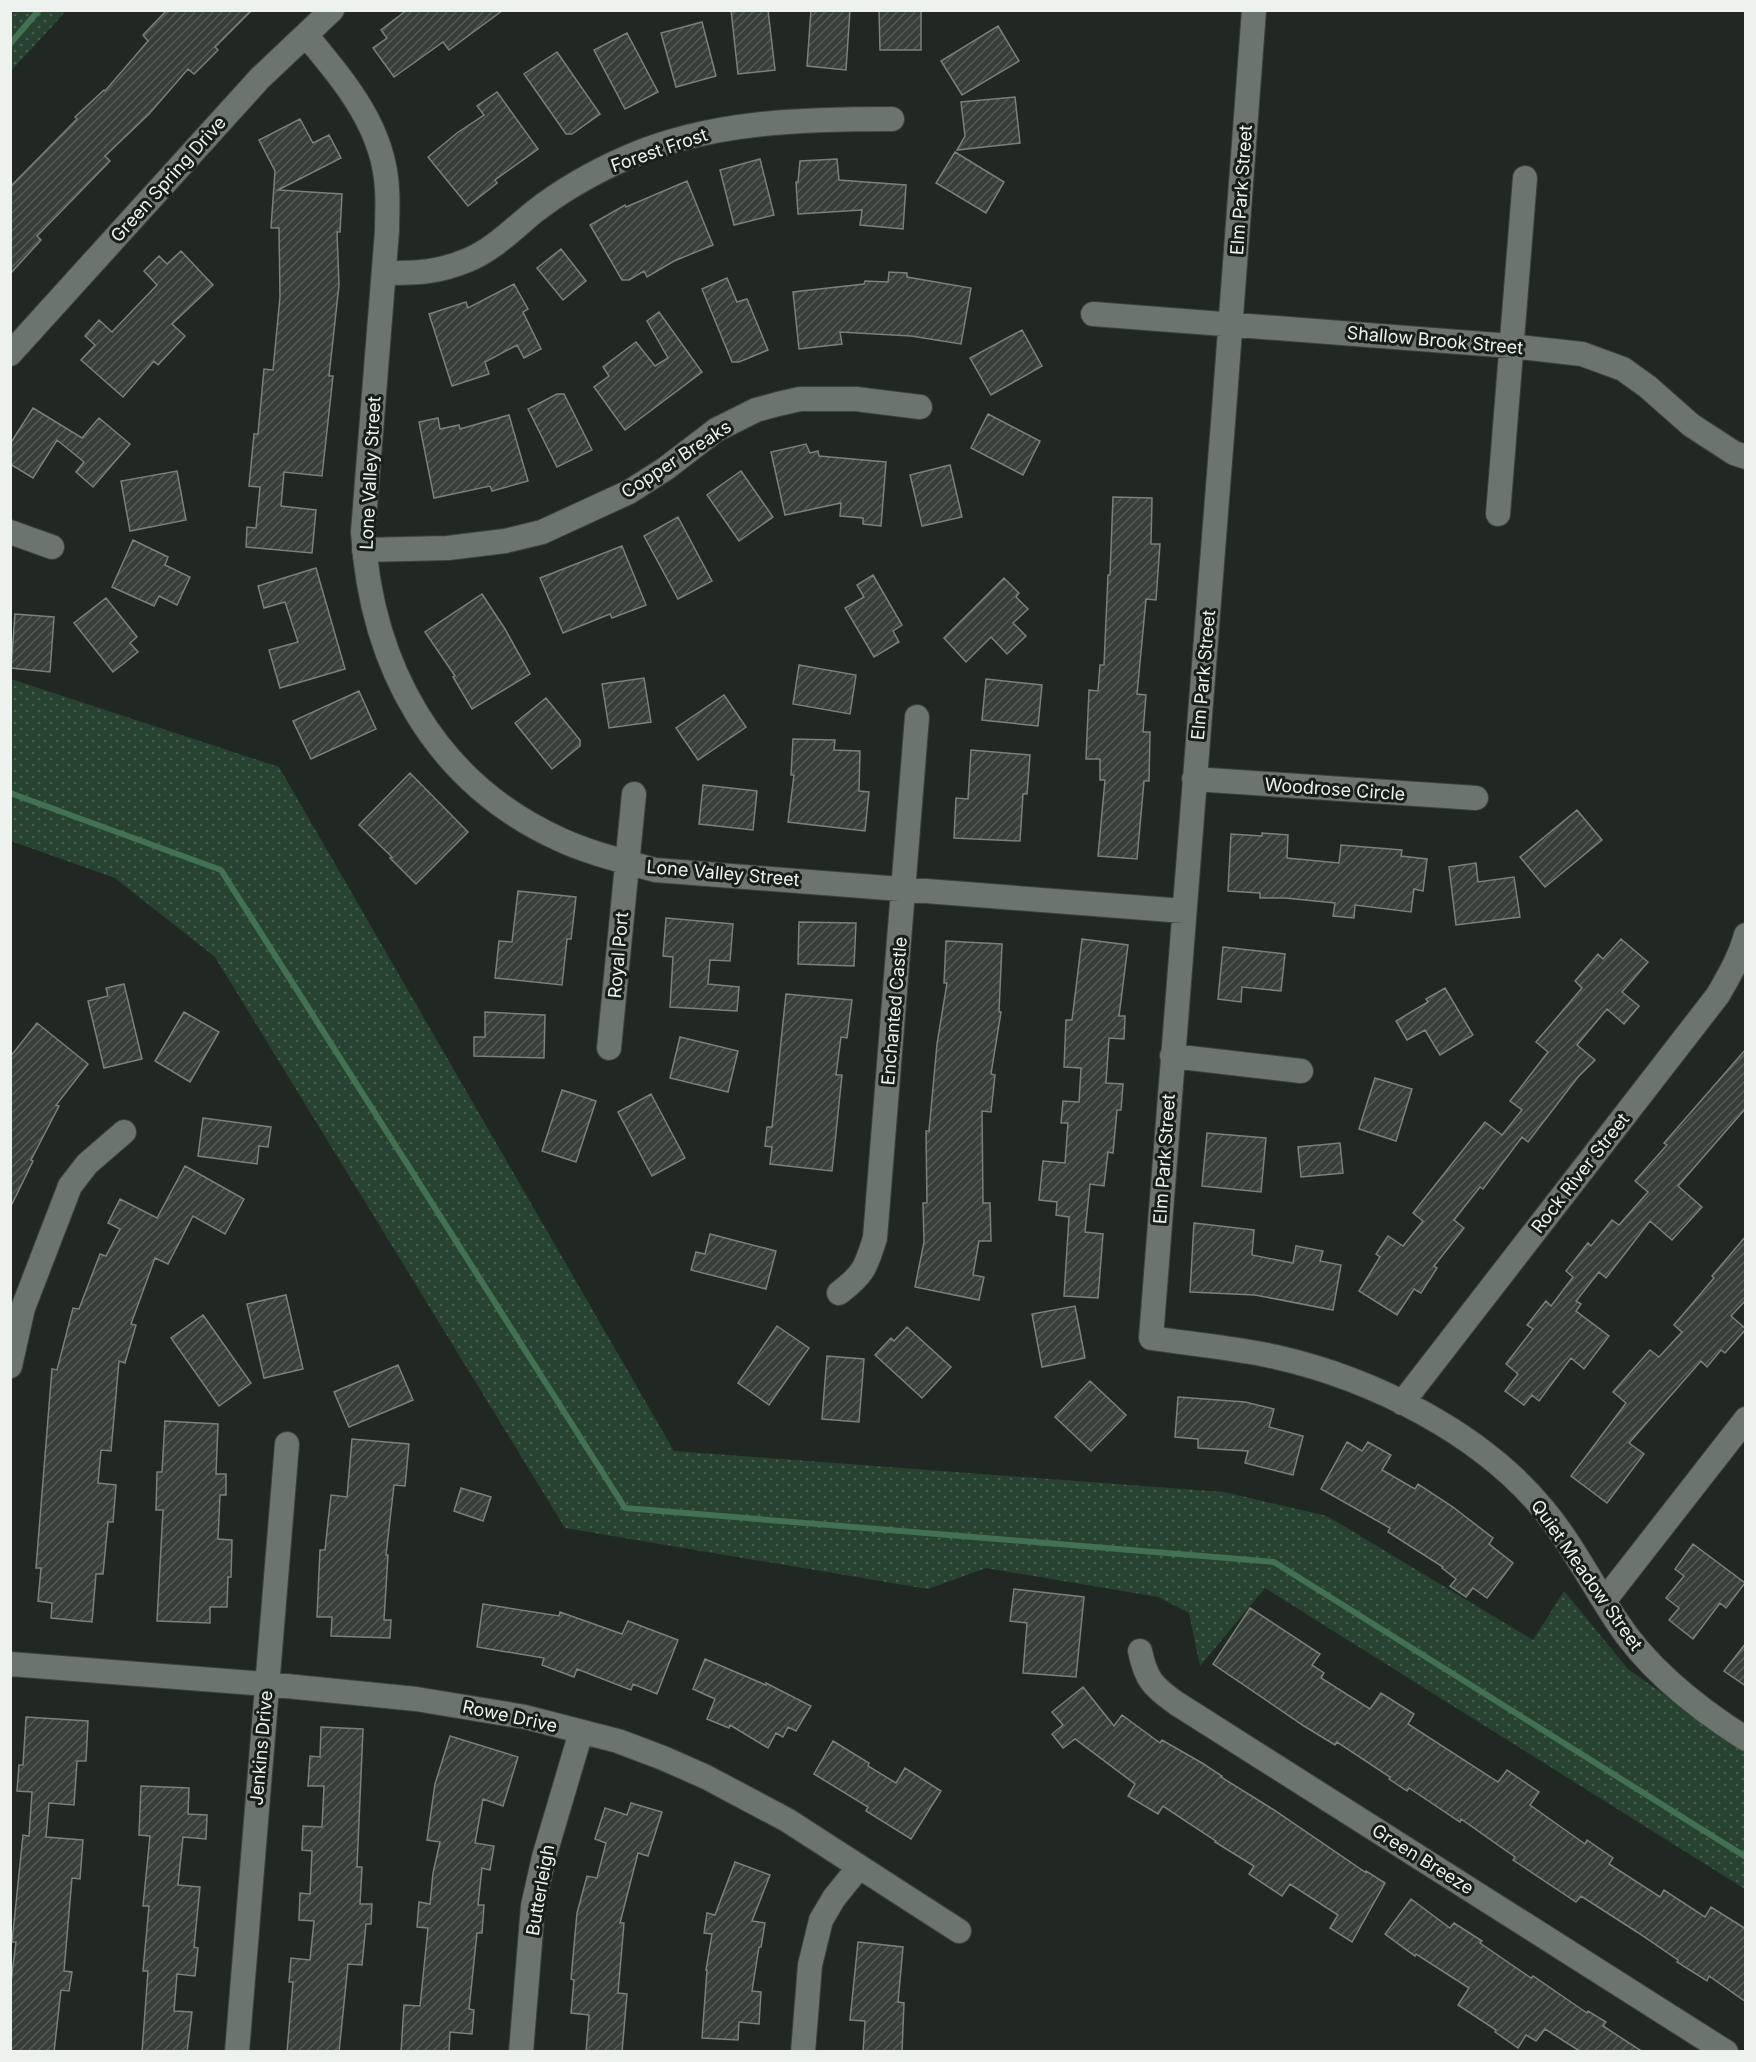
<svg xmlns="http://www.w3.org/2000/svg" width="1756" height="2062" viewBox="0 0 1756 2062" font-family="Inter,sans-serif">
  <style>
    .grass { fill: url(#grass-dots) }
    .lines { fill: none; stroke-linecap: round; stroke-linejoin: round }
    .stream { stroke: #437252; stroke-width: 6 }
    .building { fill: url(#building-hatch); stroke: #78817a; stroke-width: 1.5 }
    .minor-casing { stroke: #3c423e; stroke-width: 26 }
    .minor { stroke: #6c746e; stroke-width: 24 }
    .labels { text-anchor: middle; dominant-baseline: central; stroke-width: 6; stroke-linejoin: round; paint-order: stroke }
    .street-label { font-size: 18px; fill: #edf2ee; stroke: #171e19 }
  </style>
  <defs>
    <pattern id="grass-dots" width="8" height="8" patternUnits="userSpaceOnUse" patternTransform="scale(1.5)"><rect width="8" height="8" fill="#274330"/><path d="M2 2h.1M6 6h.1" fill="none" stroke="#475f4e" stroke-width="1.8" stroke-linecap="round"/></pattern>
    <pattern id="building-hatch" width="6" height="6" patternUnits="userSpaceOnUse" patternTransform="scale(1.5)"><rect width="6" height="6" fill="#373f39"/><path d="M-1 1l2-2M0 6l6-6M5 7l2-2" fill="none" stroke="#545b56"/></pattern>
  </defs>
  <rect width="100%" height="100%" fill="#212823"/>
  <path class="grass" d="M11 10 66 11 11 71 10 11Z
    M11 679 279 767 674 1451 1224 1492 1327 1516 1533 1640 1564 1591 1628 1669 1745 1752V1889L1265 1588 1200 1666 1189 1613 1158 1597 986 1568 928 1589 565 1528 215 957 115 878 11 841Z"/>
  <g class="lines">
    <path class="stream" d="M10 44 39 10
      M10 793 221 870 625 1508 1274 1562 1746 1857"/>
  </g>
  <path class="building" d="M167 10H252L215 47 218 50 194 74 188 69 149 114 105 156 110 161 37 236 41 240 10 274V187L77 119 75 117 104 90 105 91 148 41 143 35Z
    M407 10H503L449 50 443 42 394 77 373 48 387 38 381 30Z
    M731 10H768L775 70 738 74Z
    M811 10H850L846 70 807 66Z
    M879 10H921V50H880Z
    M702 22 716 76 676 87 661 33Z
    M998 26 1019 61 962 95 941 61Z
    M627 33 658 92 625 109 594 50Z
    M557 52 600 114 572 134H566L524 74Z
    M497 92 538 149 495 180 497 183 468 206 428 157 457 133 484 115 477 106Z
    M1015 97 1020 143 957 150 965 136 961 102Z
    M300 119 313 143 329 135 341 158 278 190 342 194 340 232H337L339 285 329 376H333L322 476 284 472 281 506 316 510 312 553 246 547 247 527 256 528 260 487 249 486 254 434H258L264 369 273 370 280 297 279 228H271L275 171 259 140Z
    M955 152 1004 182 986 213 936 183Z
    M760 159 774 215 734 225 720 170Z
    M837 159 839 180 906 185 903 229 860 225 862 210 798 214 796 182H798L800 161Z
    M687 181 713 245 674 261 647 277 644 271 629 280H622L590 225 625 205 626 207Z
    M561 249 586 281 563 300 537 268Z
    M181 251 213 285 172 324 185 336 158 365 154 361 123 397 81 360 95 345 85 336 99 320 112 332 157 285 144 271 159 256 167 264Z
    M889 272 907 273V277L971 288 961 344 911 336 840 332 842 344 799 349 793 292 864 284 865 281 888 282Z
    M727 278 737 302 747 299 768 350 739 362H732L702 289Z
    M514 284 528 309 523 312 541 349 524 358 517 345 485 362 489 374 452 386 429 314 466 302 468 308Z
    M659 312 702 372 625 430 594 387 609 376 603 367 636 342 655 366 668 358 647 321Z
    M1022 330 1042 366 991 395 970 358Z
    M557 394H564L592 450 557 467 528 409Z
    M33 408 82 438 99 418 130 444 93 487 76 472 84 462 57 440 33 478 10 464V444Z
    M988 414 1040 441 1023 475 971 448Z
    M509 415 528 481 492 491 490 486 434 498 419 422 438 418 440 429 459 425 460 429Z
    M806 444 810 453 818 451 819 456 886 462 881 526 863 524V518L840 516 841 503 785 515 771 452Z
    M950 465 962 517 922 526 910 475Z
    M177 471 186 520 130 531 121 481Z
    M741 471 773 517 739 541 707 495Z
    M1113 497 1152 498 1151 544H1160L1156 600 1146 599 1137 694 1146 695 1143 732H1150L1149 781H1144L1137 859 1098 856 1105 780H1100V759H1086L1089 690 1098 691 1100 665H1104L1108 575H1110Z
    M678 517 712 581 678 599 644 536Z
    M133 540 168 557 165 565 190 577 177 605 159 596 154 606 112 587Z
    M622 546 646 605 612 618 610 614 563 633 540 578Z
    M316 568 345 669 280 688 269 650 298 642 285 602 264 608 258 586Z
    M873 575 902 625 893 631 899 642 874 657 845 608 864 597 857 585Z
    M1004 578 1019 593 1016 597 1028 609 1013 623 1026 636 1007 654 991 637 966 662 944 638Z
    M482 594 505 629 530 674 472 709 453 677 455 676 425 632Z
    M106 598 137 637 130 643 138 652 113 672 74 623Z
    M15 614 54 617 50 672 11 668Z
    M799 665 856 675 850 714 793 704Z
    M644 678 651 722 609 728 602 684Z
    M986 679 1042 685 1038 726 982 720Z
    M359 691 376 729 311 759 293 721Z
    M724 695 746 727 698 760 676 728Z
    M546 698 580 740V746L552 769 515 723Z
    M793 739 835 740 834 750 860 751 859 791 869 792 865 831 788 822 794 775H791Z
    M971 750 1030 755 1027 794H1023L1020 841 954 838 956 798 968 799Z
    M410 773 468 832 416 884 390 858 392 857 359 825Z
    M703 785 757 791 753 830 699 824Z
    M1577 810 1602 840 1545 887 1520 857Z
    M1262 833 1288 835 1287 858 1339 863 1341 845 1402 850 1401 856 1427 859 1423 891 1414 889 1411 912 1355 905 1354 918 1333 916 1335 903 1285 898H1260V893L1228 891 1231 834 1262 836Z
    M1476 863 1478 882 1514 877 1520 917 1456 925 1449 867Z
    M518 891 576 897 571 939H567L562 985 495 978 499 941 512 942Z
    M666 918 733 924 730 961 710 960 708 984 739 987 737 1011 670 1007 673 957 663 956Z
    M799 922 856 923 854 966 798 964Z
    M1082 939 1128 945 1119 1016H1125L1124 1039 1109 1038 1106 1083 1123 1084 1121 1110H1117L1113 1153 1108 1152 1104 1186 1090 1184 1085 1232 1103 1234 1098 1298 1064 1296 1069 1217 1056 1215 1057 1202 1039 1200 1043 1161 1065 1163 1068 1123H1061L1063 1101 1079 1102 1081 1068 1064 1067 1066 1020H1072Z
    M1621 939 1648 962 1622 992 1639 1006 1624 1024 1607 1009 1577 1045 1595 1060 1578 1077 1528 1142 1522 1137 1483 1189 1480 1187 1454 1220 1464 1228 1434 1266 1437 1268 1421 1293 1414 1289 1397 1315 1359 1291 1380 1257 1376 1254 1388 1236 1403 1246 1423 1221 1413 1213 1485 1122 1502 1135 1522 1110 1510 1101 1548 1052 1536 1042 1582 988 1575 981 1598 954 1603 959Z
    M946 941 1002 944 999 1012H1001L991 1074 995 1075 991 1112 982 1111 983 1203H990L991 1241H979L973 1275 984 1277 979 1300 915 1287 924 1242 923 1203H927L926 1131H929L937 1044 947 983H944Z
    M1223 947 1285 954 1281 991 1242 987 1241 1002 1218 999Z
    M124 984 142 1059 104 1068 88 1001 108 996 106 988Z
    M1445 988 1473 1035 1440 1055 1425 1030 1407 1040 1396 1021 1428 1002 1426 999Z
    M786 994 852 1000 847 1038 841 1037 836 1075H842L832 1171 770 1164 772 1147 765 1146 767 1127H772Z
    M184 1012 219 1032 190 1082 155 1061Z
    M485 1012 545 1015 544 1058 474 1056V1037H485Z
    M37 1023 88 1064 56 1105 59 1106 31 1160 33 1161 10 1208V1057Z
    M680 1037 738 1051 728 1092 670 1078Z
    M1746 1049V1108L1678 1186 1702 1207 1672 1240 1650 1221 1606 1278 1599 1272 1576 1301 1581 1304 1576 1311 1609 1336 1584 1369 1571 1358 1539 1401 1532 1395 1524 1405 1505 1391 1518 1374 1506 1364 1533 1329 1527 1325 1546 1301 1551 1306 1573 1277 1566 1271 1588 1243 1591 1246 1612 1220 1619 1225 1648 1192 1635 1181 1667 1145 1664 1143Z
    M1375 1078 1412 1089 1396 1141 1359 1129Z
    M562 1090 596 1101 576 1162 542 1151Z
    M651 1094 685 1158 652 1176 618 1112Z
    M203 1118 271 1127 268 1147 259 1146 257 1164 198 1156Z
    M1207 1133 1266 1138 1261 1192 1202 1186Z
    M1340 1143 1343 1173 1301 1177 1298 1147Z
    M185 1166 244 1199 225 1234 193 1216 168 1264 155 1258 131 1324 136 1325 125 1363 119 1361 111 1451 101 1450 98 1483 116 1485 113 1522H108L103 1574H96L92 1622 51 1618 52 1603 38 1601 41 1568H36L52 1369 57 1370 73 1308 79 1309 100 1254 106 1256 120 1229 108 1223 120 1199 157 1218Z
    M1194 1223 1254 1230 1252 1255 1293 1263 1296 1246 1323 1251 1320 1261 1341 1265 1333 1310 1255 1295 1190 1292Z
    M710 1234 776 1251 766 1289 691 1270 696 1252 705 1254Z
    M1746 1236V1300L1731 1316 1746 1329 1725 1353 1721 1350 1707 1367 1701 1361 1629 1443 1644 1454 1607 1503 1571 1476 1626 1403 1613 1392 1650 1350 1659 1357 1682 1332 1674 1325 1714 1278 1712 1276Z
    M286 1295 303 1369 264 1378 247 1304Z
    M1075 1306 1085 1358 1042 1367 1032 1314Z
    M203 1315 251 1383 219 1406 171 1338Z
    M777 1326 809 1348 769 1405 738 1383Z
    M907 1327 951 1367 922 1398 875 1355 891 1338 894 1341Z
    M827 1356 864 1359 859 1422 822 1419Z
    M398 1365 413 1400 349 1427 334 1392Z
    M1090 1381 1126 1415 1091 1451 1055 1417Z
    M1178 1397 1245 1402 1274 1409 1269 1427 1303 1436 1293 1475 1245 1463 1248 1451 1198 1448V1439L1175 1437Z
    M165 1421 218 1424 216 1474H226V1495H220L218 1539 232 1540 231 1577H228L227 1607H210V1623L157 1621 163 1510H156L157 1472H162Z
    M352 1439 409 1444 405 1486 394 1485 386 1555H388L384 1620H391L390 1638 331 1636 332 1617H317L320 1550H325L331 1495 347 1497Z
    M1347 1442 1362 1451 1368 1442 1391 1455 1382 1470 1415 1489 1418 1484 1453 1507 1493 1538 1489 1544 1513 1563 1487 1598 1473 1588 1466 1597 1450 1586 1456 1579 1442 1568 1443 1567 1388 1532 1390 1528 1321 1489Z
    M461 1488 491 1497 483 1521 454 1511Z
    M1693 1544 1745 1583 1726 1608 1720 1603 1693 1639 1669 1620 1679 1608 1666 1598 1684 1576 1675 1569Z
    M1014 1589 1084 1597 1076 1677 1023 1673 1027 1623 1010 1621Z
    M483 1604 559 1616 560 1612 622 1634 628 1621 678 1640 657 1694 633 1684 631 1690 577 1669 574 1677 542 1665 544 1658 477 1647Z
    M1250 1608 1320 1654 1312 1665 1324 1673 1321 1678 1370 1709 1381 1693 1414 1714 1408 1724 1498 1782 1507 1770 1539 1792 1530 1805 1585 1844 1587 1840 1613 1858 1609 1864 1660 1897 1664 1890 1705 1917 1711 1907 1746 1929V2002L1709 1976 1707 1981 1677 1962 1678 1960 1637 1932 1581 1896 1576 1902 1513 1860 1515 1857 1461 1819 1460 1822 1409 1788 1407 1791 1389 1779 1390 1777 1337 1742 1335 1745 1304 1726 1213 1664Z
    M1746 1643V1686L1724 1671Z
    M705 1659 766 1685V1683L811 1706 796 1731 788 1727 783 1737 776 1733 768 1748 730 1725 729 1728 707 1719 715 1699 693 1689Z
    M1083 1687 1114 1726 1122 1715 1160 1743 1162 1740 1202 1763 1222 1776 1221 1777 1274 1810 1365 1872 1366 1871 1385 1883 1352 1942 1330 1928 1338 1915 1290 1884 1282 1896 1249 1874 1254 1866 1215 1842 1216 1841 1163 1806 1158 1814 1128 1796 1135 1784 1075 1739 1063 1748 1052 1734 1063 1725 1052 1712Z
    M26 1717 88 1721 86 1761H77L74 1805 49 1803 46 1837 83 1840 80 1879 72 1878 64 1971 72 1972 69 1991 61 1990 54 2052H10V1990L16 1942H12L23 1835 29 1836 32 1792 17 1791 19 1765H23Z
    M321 1727 363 1729 357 1867H362L360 1904H372L371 1924H366L362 1965 348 1964 339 2052H287L293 1982H289L291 1958 310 1960 314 1921 299 1920 300 1893 310 1894 312 1851 302 1850 303 1826 322 1827 324 1786H308L310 1756 320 1757Z
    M450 1736 518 1757 503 1806 483 1799 475 1843 494 1846 490 1870 482 1868 478 1905H484L482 1933H477L469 2009 474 2010 472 2034 450 2032 449 2052H401L404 2005 420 2006 428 1928 417 1927 419 1902 430 1904 433 1873 440 1842 427 1840 435 1784Z
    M833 1741 869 1763 868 1766 896 1783 905 1768 941 1791 911 1839 866 1811 868 1807 814 1774Z
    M141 1786 189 1788 188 1814 207 1815 206 1839 183 1837 178 1885 200 1887 194 1947 198 1948 195 1976 177 1974 174 2011 192 2012 187 2052H142L148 1971H143L149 1906H143L150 1836 139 1835Z
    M631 1803 662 1812 648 1856 638 1853 620 1923H624L618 1993 627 1994 622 2052H586L589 2015 571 2013 574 1980 571 1979 577 1913 587 1876 597 1878 606 1843 595 1839 605 1808 627 1815Z
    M735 1862 770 1875 752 1921 765 1923 761 1947H759L752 1991 761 1992 759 2024 739 2022 738 2040 702 2038 707 1970H706L712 1934 704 1933 707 1913 715 1915Z
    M1411 1899 1450 1928 1454 1923 1482 1941 1480 1943 1531 1978 1533 1976 1587 2013 1588 2011 1606 2022 1603 2026 1643 2052H1581L1545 2029 1536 2041 1526 2035 1518 2048 1495 2032 1496 2030 1458 2005 1469 1988 1416 1954 1415 1956 1385 1934Z
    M858 1942 903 1947 898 2002 904 2003 902 2052H863L865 2021 850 2020Z"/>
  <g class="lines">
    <g class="minor-casing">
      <path id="minor" d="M1254 10C1223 453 1183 896 1151 1338 1191 1344 1237 1348 1276 1357 1373 1379 1481 1433 1544 1510 1572 1544 1592 1584 1616 1620 1648 1670 1697 1708 1746 1739
        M306 35C344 81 384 127 387 189 388 203 387 217 387 231L363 532C371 665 434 782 559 839 589 853 623 861 655 870L1184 911
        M384 273C417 273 437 273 468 260 494 249 513 229 534 212 562 190 596 171 628 157 711 121 804 119 892 119
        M1093 314 1511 346 1582 354 1623 369 1648 387 1691 425 1734 453 1746 457
        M10 354 260 78 332 10
        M1498 514 1525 178
        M10 532 52 547
        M364 550 448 548 505 541 542 532 629 492 665 469 716 430 756 410 778 404 800 399H856L920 407
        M1194 779 1476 798
        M609 1048 634 794
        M1172 1056 1301 1071
        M839 1293C864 1274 866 1267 875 1238L917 717
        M10 1366 23 1308 70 1186 87 1164 124 1132
        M1402 1403 1718 995C1729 976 1740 957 1746 935
        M1604 1601 1746 1419
        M1140 1651C1146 1679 1152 1686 1176 1703L1726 2052
        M10 1664 266 1684 416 1699 525 1717 618 1741 663 1758 706 1777 787 1820 959 1931
        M237 2052 287 1444
        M521 2052 533 1906 544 1857 581 1732
        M803 2052 810 1965 821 1920 834 1898 859 1867"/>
    </g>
    <use href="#minor" class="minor"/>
  </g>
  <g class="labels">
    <g class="street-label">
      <text transform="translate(659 150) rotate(-19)">Forest Frost</text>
      <text transform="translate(168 179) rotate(-48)">Green Spring Drive</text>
      <text transform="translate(1241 190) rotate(-86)">Elm Park Street</text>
      <text transform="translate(1435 340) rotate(5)">Shallow Brook Street</text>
      <text transform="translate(676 459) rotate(-33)">Copper Breaks</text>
      <text transform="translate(370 473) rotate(-87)">Lone Valley Street</text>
      <text transform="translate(1203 675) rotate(-85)">Elm Park Street</text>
      <text transform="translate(1335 789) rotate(4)">Woodrose Circle</text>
      <text transform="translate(723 873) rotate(5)">Lone Valley Street</text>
      <text transform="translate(618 955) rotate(-85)">Royal Port</text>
      <text transform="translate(894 1011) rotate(-85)">Enchanted Castle</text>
      <text transform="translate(1164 1159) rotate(-86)">Elm Park Street</text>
      <text transform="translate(1580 1173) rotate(-52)">Rock River Street</text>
      <text transform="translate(1587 1575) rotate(55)">Quiet Meadow Street</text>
      <text transform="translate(510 1716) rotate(12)">Rowe Drive</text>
      <text transform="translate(261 1748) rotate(-85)">Jenkins Drive</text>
      <text transform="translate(1423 1859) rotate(32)">Green Breeze</text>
      <text transform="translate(540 1890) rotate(-80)">Butterleigh</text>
    </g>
  </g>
  <rect width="1756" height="2062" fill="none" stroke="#edf2ee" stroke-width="24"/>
</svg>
